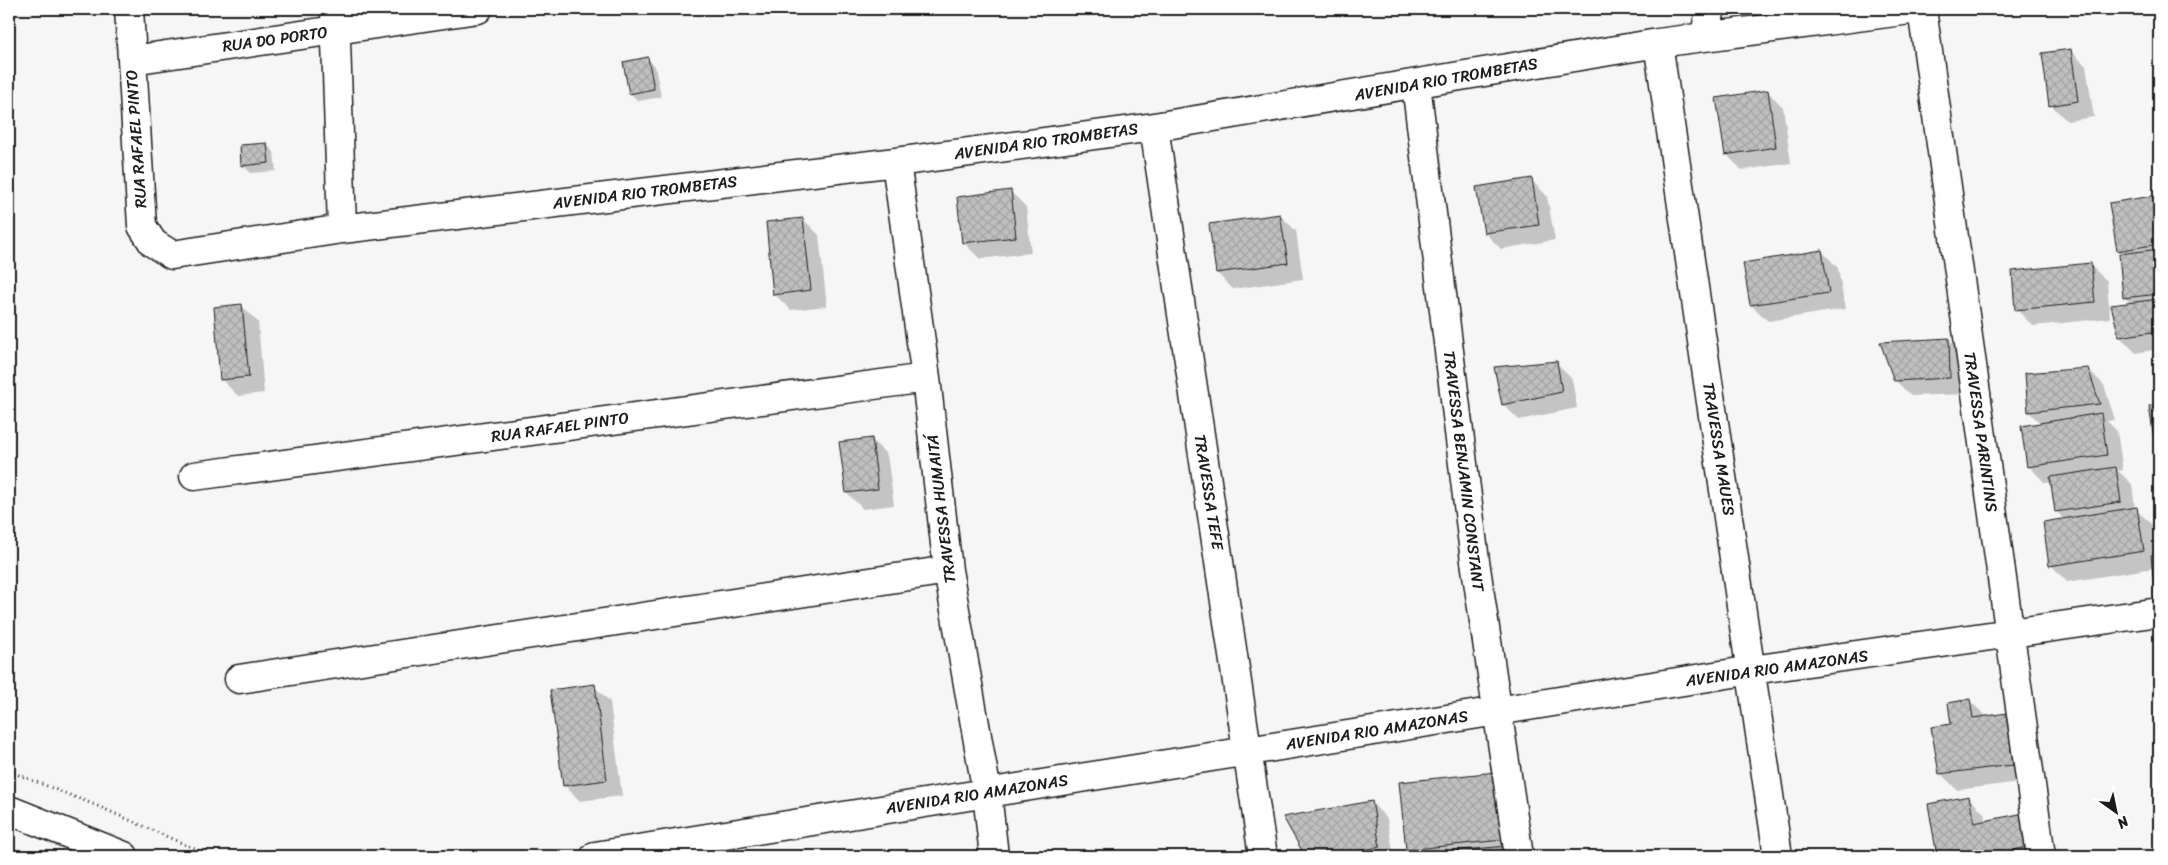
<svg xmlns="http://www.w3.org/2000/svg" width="2168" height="865" viewBox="0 0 2168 865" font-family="Sriracha,sans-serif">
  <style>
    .shadow { fill: #0003 }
    .building { fill: url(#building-cross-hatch); stroke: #1c1c1c }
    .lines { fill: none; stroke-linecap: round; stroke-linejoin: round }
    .minor-casing { stroke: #1c1c1c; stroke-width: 31 }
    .major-casing { stroke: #1c1c1c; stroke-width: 31 }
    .path { stroke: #1c1c1c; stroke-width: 3; stroke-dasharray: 1 4; stroke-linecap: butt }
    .minor { stroke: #fff; stroke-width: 28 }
    .major { stroke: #fff; stroke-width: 28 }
    .labels { text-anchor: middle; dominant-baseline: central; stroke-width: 4.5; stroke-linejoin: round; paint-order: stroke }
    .street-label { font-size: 16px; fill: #1c1c1c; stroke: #fff }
  </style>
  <defs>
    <pattern id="building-cross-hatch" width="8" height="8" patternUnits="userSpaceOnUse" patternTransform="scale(1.25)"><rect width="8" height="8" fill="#c0c0c0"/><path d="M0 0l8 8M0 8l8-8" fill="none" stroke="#a4a4a4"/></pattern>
  </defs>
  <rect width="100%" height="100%" fill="#f6f6f6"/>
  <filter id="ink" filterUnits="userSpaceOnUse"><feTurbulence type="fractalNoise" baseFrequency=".02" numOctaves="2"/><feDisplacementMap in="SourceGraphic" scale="10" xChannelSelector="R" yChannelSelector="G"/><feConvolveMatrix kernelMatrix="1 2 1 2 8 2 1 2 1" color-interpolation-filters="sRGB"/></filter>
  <g filter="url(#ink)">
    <path class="shadow" d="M2070 50 2086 66 2094 117 2067 121 2051 105Z
      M647 58 655 66 661 97 638 101 630 93Z
      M1767 91 1783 107 1791 163 1742 170 1726 154Z
      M266 144 274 152 276 171 251 173 242 165Z
      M1531 180 1547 196 1555 240 1501 249 1485 233Z
      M1010 191 1026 207 1031 253 980 259 963 242Z
      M2159 196V349L2136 353 2120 337 2131 304 2125 298 2123 255 2119 250 2111 204Z
      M1280 215 1296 231 1303 279 1233 289 1217 273Z
      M803 219 819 235 827 306 791 310 774 294Z
      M1822 251 1838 268 1845 309 1768 321 1751 305 1745 264Z
      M2090 265 2107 281 2110 318 2033 326 2017 310Z
      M242 306 258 322 264 393 238 396 221 379Z
      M1948 339 1965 356 1966 394 1911 396 1895 380Z
      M1556 363 1572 379 1577 408 1519 420 1503 404Z
      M2088 369 2104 385 2115 420 2107 421 2117 431 2123 470 2118 471 2132 484 2135 509 2153 525 2158 556 2159 555V600L2156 597 2154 568 2067 582 2051 565 2065 520 2056 511 2052 482 2045 483 2029 466 2041 424 2029 412Z
      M2159 406V460L2150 407Z
      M871 439 887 455 894 505 863 509 847 493Z
      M594 686 610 702 622 796 580 801 564 785Z
      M1970 701 1987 717 2006 714 2022 730 2028 781 1957 790 1940 773 1953 725Z
      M1495 774 1524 856H1413L1407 850Z
      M1968 797 1985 814 1986 822 2046 856H1938L1929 805Z
      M1371 802 1387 819 1394 856H1307L1285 818Z"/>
    <path class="building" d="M2071 49 2078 101 2049 106 2042 53Z
      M648 57 654 89 629 94 623 62Z
      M1768 90 1776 147 1725 155 1716 98Z
      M267 143 269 163 241 166 240 145Z
      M1532 178 1539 225 1484 233 1476 187Z
      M1011 190 1016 237 962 243 957 197Z
      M2159 195V244L2117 251 2109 203Z
      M1280 214 1288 263 1216 273 1209 224Z
      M803 218 811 290 773 295 766 222Z
      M2159 249V294L2123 298 2119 254Z
      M1822 250 1829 293 1750 305 1743 263Z
      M2091 263 2095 302 2015 310 2012 271Z
      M2159 299V331L2119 337 2111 305Z
      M242 304 249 377 220 380 214 307Z
      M1949 338 1950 378 1894 381 1880 342Z
      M1557 361 1562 392 1502 405 1494 367Z
      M2088 368 2100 404 2028 412 2025 373Z
      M2159 404V459H2157L2149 406Z
      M2101 413 2107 455 2027 467 2021 426Z
      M872 438 878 489 846 493 839 442Z
      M2116 467 2121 502 2055 512 2050 477Z
      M2137 507 2144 551 2049 566 2043 522Z
      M2159 554V597H2155L2151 555Z
      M595 684 607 780 563 786 550 690Z
      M1970 699 1973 718 2007 713 2013 765 1939 774 1931 727 1951 724 1948 703Z
      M1496 772 1502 840 1406 850 1399 782Z
      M1969 796 1974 823 2024 813 2031 846 1991 856H1937L1928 804Z
      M1372 801 1380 847 1330 856H1305L1283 817Z
      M1508 846 1509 856H1441L1440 852Z"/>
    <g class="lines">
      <g class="minor-casing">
        <path id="minor" d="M129 9 142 226 153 243 172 255 342 229 896 162 1154 127 1658 43 1918 9
          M335 9 342 229
          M1922 9 2041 856
          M1704 37 1711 9
          M1658 43 1778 856
          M132 60 478 9
          M1416 84 1475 561 1519 856
          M1154 127 1263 856
          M896 162 926 378 948 570 987 793 994 856
          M194 476 926 378
          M239 679 948 570
          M595 856 1752 670 2159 612"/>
      </g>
      <g class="major-casing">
        <path id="major" d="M9 810 124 856"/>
      </g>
      <path class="path" d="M9 771 100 807 211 856"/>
      <use href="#minor" class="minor"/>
      <use href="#major" class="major"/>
    </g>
  </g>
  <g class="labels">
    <g class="street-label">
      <text transform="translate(275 39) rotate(-8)">RUA DO PORTO</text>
      <text transform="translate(1446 79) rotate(-10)">AVENIDA RIO TROMBETAS</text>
      <text transform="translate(136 139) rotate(-94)">RUA RAFAEL PINTO</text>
      <text transform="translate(1046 141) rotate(-8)">AVENIDA RIO TROMBETAS</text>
      <text transform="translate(645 192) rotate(-7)">AVENIDA RIO TROMBETAS</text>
      <text transform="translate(560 427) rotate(-8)">RUA RAFAEL PINTO</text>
      <text transform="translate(1981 432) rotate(82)">TRAVESSA PARINTINS</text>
      <text transform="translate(1719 449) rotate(81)">TRAVESSA MAUES</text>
      <text transform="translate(1464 471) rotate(83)">TRAVESSA BENJAMIN CONSTANT</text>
      <text transform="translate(1209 492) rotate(81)">TRAVESSA TEFE</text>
      <text transform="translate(941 509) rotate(-97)">TRAVESSA HUMAITÁ</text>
      <text transform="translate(1777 668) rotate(-8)">AVENIDA RIO AMAZONAS</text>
      <text transform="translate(1377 730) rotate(-9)">AVENIDA RIO AMAZONAS</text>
      <text transform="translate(977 794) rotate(-9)">AVENIDA RIO AMAZONAS</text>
    </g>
  </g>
  <rect width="2168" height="865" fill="none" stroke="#fff" stroke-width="30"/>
  <rect x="15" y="15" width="2138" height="835" fill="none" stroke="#1c1c1c" stroke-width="2" filter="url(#ink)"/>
  <g transform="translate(2116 812) rotate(147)" stroke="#ffffff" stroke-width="4" paint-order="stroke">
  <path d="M0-4L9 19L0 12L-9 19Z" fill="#1c1c1c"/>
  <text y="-8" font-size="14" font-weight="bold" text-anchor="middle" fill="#1c1c1c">N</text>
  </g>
</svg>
